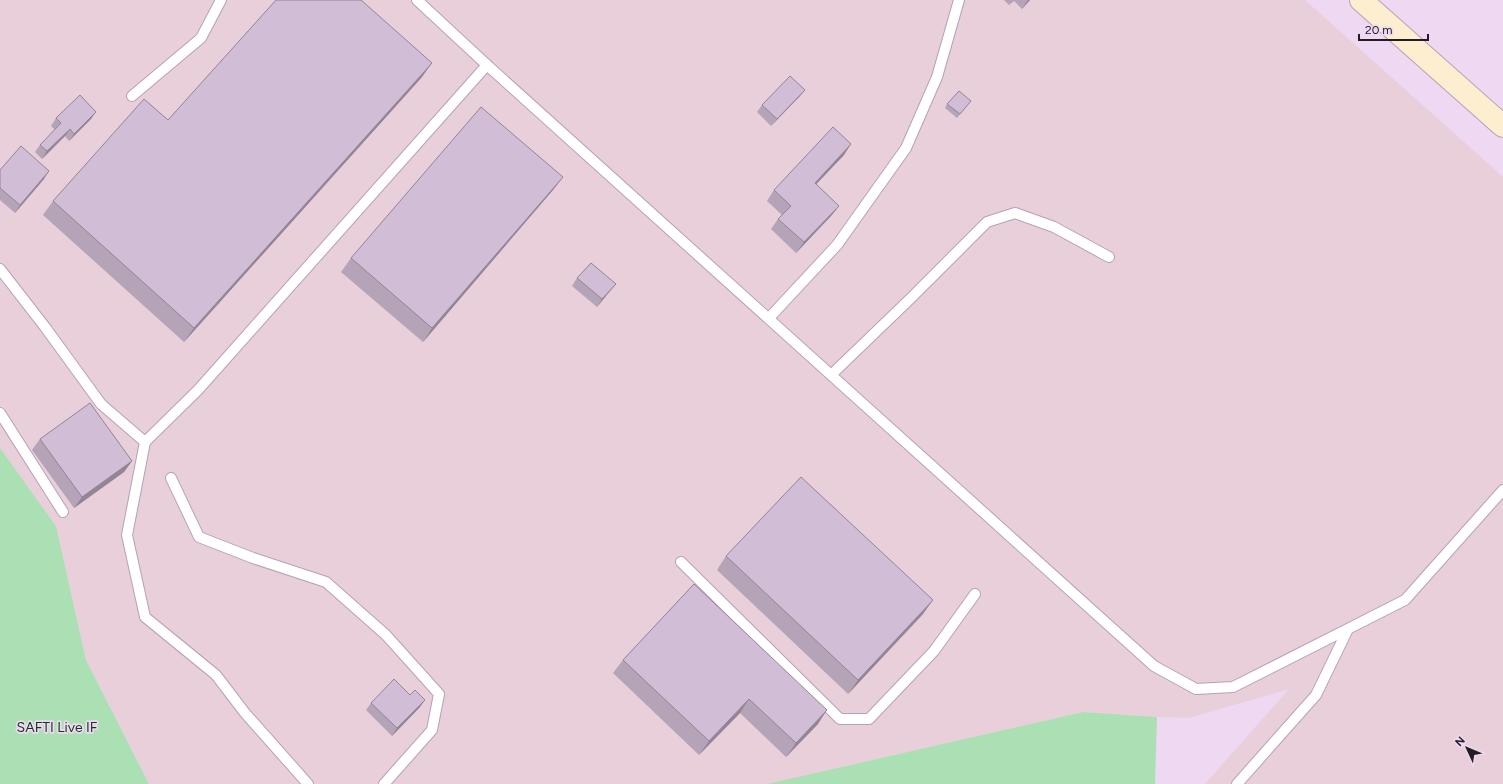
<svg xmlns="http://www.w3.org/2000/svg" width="1503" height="784" viewBox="0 0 1503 784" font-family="Figtree,sans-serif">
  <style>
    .industrial { fill: #e8cfd9 }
    .green { fill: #aae0b3 }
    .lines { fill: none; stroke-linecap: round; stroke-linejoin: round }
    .lane-casing { stroke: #b5a1b9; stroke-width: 12 }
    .secondary-casing { stroke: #b5a1b9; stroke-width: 24 }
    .lane { stroke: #fff; stroke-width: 10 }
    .secondary { stroke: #feeed0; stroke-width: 22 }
    .wall { fill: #b5a3b8 }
    .shaded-wall { fill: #938496 }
    .building { fill: #d2bdd6; stroke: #938496 }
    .labels { text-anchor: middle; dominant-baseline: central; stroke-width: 3.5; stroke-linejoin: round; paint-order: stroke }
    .park-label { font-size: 14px; fill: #13371c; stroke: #eed8f2 }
  </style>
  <rect width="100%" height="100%" fill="#eed8f2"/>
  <path class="industrial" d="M0 0H1305L1503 177V784H1205L1289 689 1188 718 1157 717 1083 712 767 784H149L86 660 56 526 0 448Z"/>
  <path class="green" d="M0 448 56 526 86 660 149 784H0Z
    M1083 712 1157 717 1155 784H767Z"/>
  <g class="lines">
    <g class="lane-casing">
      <path id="lane" d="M417 0 487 65 1154 666 1196 689 1233 687 1405 600 1503 490
        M132 96 201 38 221 0
        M0 269 45 327 101 404 145 442
        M769 318 837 245 906 148 937 77 959 0
        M831 375 911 298 987 222 1015 213 1054 227 1109 257
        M0 413 63 512
        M171 478 199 537 253 558 326 582 386 635 439 694 432 730 384 784
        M681 562 840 719H869L934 651 975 594
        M308 784 245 713 216 675 145 617 127 535 145 442 198 390 487 65
        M1237 784 1316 695 1348 629"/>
    </g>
    <g class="secondary-casing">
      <path id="secondary" d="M1361 0 1503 126"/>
    </g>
    <use href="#lane" class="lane"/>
    <use href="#secondary" class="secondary"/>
  </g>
  <path class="wall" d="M1004 0H1030L1022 9 1014 1 1009 5Z
    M422 77 184 342 43 215 53 201 168 120Z
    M805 90 799 97 771 126 757 112 762 105Z
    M971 101 957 118 945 108 947 104Z
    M56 118 91 119 69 141 65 136 42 159 35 152 40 145 55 130 51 126Z
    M844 155 816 184 839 206 831 216 796 253 771 229 778 219 782 215 767 201 774 190Z
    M0 170 44 179 15 213 0 200Z
    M563 177 553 190 423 342 341 272 351 258Z
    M577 278 616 284 610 291 597 307 572 286Z
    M40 439 132 461 124 472 74 508 32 450Z
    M726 556 923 614 848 694 717 570Z
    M694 584 818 724 786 757 740 713 699 755 613 673 623 660Z
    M410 695 420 707 392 736 366 710 371 703Z"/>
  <path class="shaded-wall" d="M1028 0H1030L1022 9Z
    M432 63 422 77 184 342 194 328Z
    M805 90 799 97 771 126 777 119Z
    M96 112 91 119 69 141 74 134Z
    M70 129 65 136 42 159 47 151Z
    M851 144 844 155 807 194 815 183Z
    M49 171 44 179 15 213 20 205Z
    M563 177 553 190 423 342 432 328Z
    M839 206 831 216 796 253 804 242Z
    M616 284 610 291 597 307 602 299Z
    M132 461 124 472 74 508 82 497Z
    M933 600 923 614 848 694 858 680Z
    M749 699 740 713 699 755 709 741Z
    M425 700 420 707 392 736 397 728Z
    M827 710 818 724 786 757 796 743Z"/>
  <path class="building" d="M276 0H361L432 63 194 328 53 201 144 99 168 120Z
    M790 76 805 90 777 119 762 105Z
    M959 91 971 101 960 114 947 104Z
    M80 95 96 112 74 134 70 129 47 151 40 145 61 123 56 118Z
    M481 107 563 177 432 328 351 258Z
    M833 127 851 144 815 183 839 206 804 242 778 219 791 206 774 190Z
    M21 146 49 171 20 205 0 188V170Z
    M591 263 616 284 602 299 577 278Z
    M90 403 132 461 82 497 40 439Z
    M801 477 933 600 858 680 726 556Z
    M694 584 827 710 796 743 749 699 709 741 623 660Z
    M394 679 410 695 415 690 425 700 397 728 371 703Z"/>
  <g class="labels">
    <g class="park-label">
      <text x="57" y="727">SAFTI Live IF</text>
    </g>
  </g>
  <g transform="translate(1467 748) rotate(314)" stroke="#eed8f2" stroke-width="3" paint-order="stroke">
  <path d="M0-3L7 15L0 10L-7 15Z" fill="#231c25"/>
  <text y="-6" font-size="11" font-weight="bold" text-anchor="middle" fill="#231c25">N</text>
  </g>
  <path d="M1359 34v6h69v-6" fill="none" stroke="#231c25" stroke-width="2"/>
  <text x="1365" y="34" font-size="12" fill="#231c25" stroke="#eed8f2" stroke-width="3" paint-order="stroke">20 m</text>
</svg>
